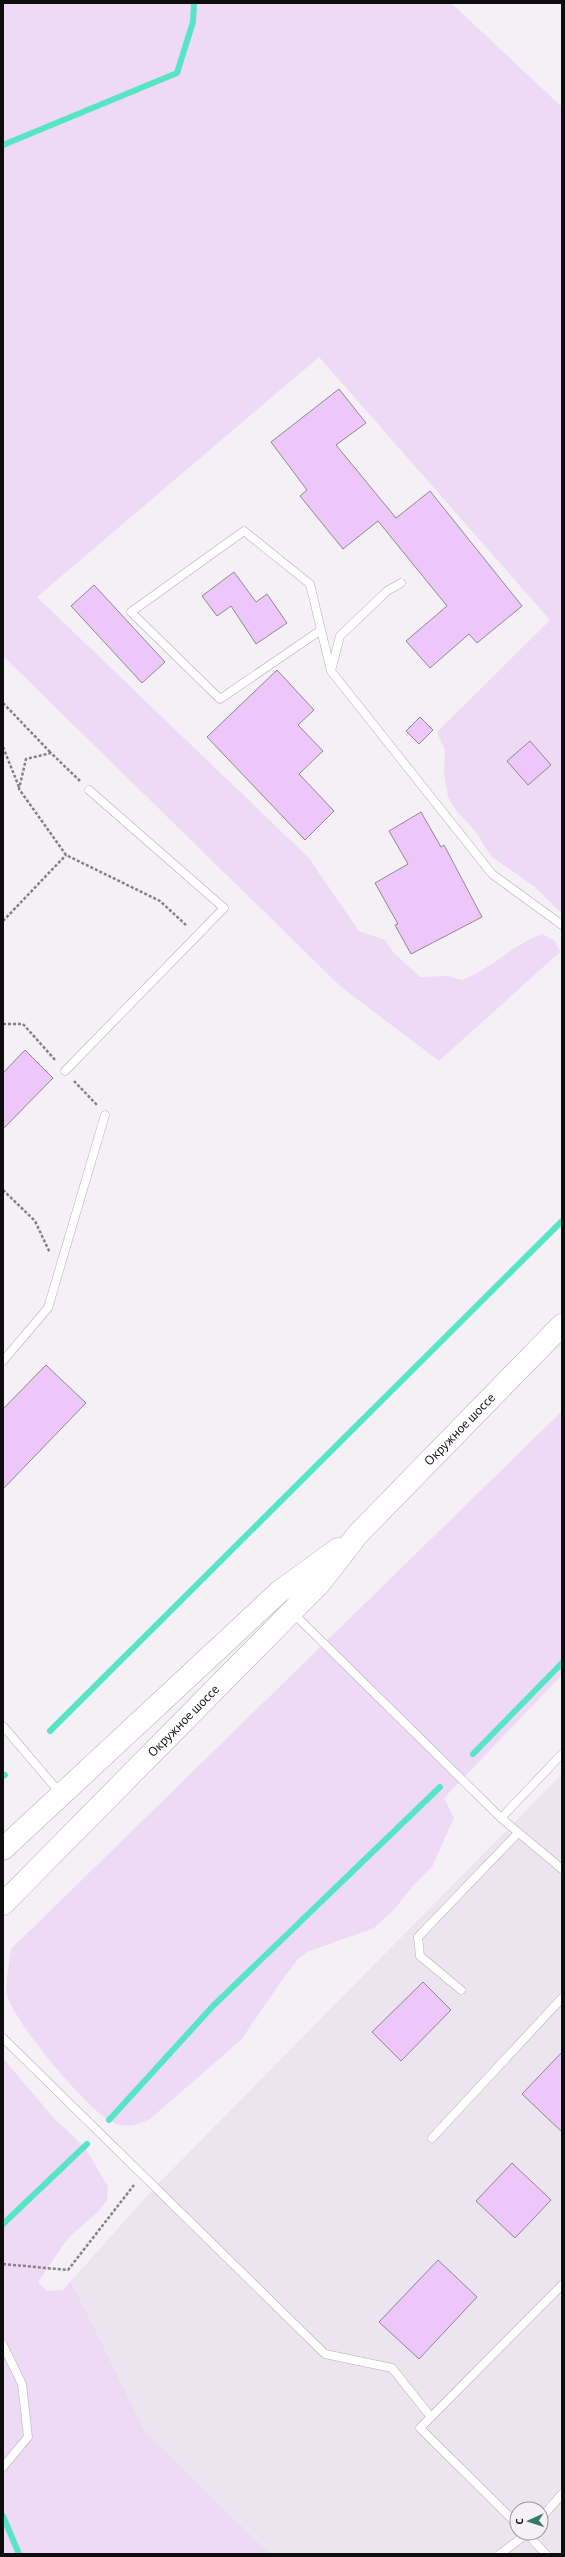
<svg xmlns="http://www.w3.org/2000/svg" width="565" height="2557" viewBox="0 0 565 2557" font-family="'Alegreya Sans',sans-serif">
  <style>
    .built { fill: #ece4ef; fill-rule: evenodd }
    .green { fill: #efdaf6 }
    .lines { fill: none; stroke-linecap: round; stroke-linejoin: round }
    .stream { stroke: #58e5c5; stroke-width: 6 }
    .building { fill: #edc7f9; stroke: #8c898d }
    .service-casing { stroke: #b2afb3; stroke-width: 9 }
    .primary-casing { stroke: #b2afb3; stroke-width: 23 }
    .path { stroke: #848184; stroke-width: 2.5; stroke-dasharray: 3 2; stroke-linecap: butt }
    .service { stroke: #fff; stroke-width: 8 }
    .primary { stroke: #fff; stroke-width: 22 }
    .labels { text-anchor: middle; dominant-baseline: central; stroke-width: 3; stroke-linejoin: round; paint-order: stroke }
    .street-label { font-size: 14px; fill: #0e0d0e; stroke: #f4f0f5 }
  </style>
  <rect width="100%" height="100%" fill="#f4f0f5"/>
  <path class="built" d="M562 1774V2554H270L146 2433 71 2281 154 2188ZM517 2509H541V2533H517Z"/>
  <path class="green" d="M3 3H451L562 107V914L535 887 491 856 475 831 456 810 448 797 444 774 445 751 437 732 550 620 319 357 37 597 308 857 359 931 385 940 393 952 420 977 448 976 462 980C491 969 512 945 542 934L555 941 560 952 439 1061 341 987 3 656Z
    M562 1411V1675L444 1798 454 1818 432 1867 412 1887 394 1910 374 1928 307 1952 297 1960 280 1983 241 2040 150 2119C137 2125 126 2129 112 2122 89 2112 11 2019 7 1994 5 1981 10 1962 11 1949Z
    M3 2058 51 2115 86 2149 108 2187 107 2200 99 2211 68 2238 38 2282 47 2291 63 2290 71 2281 146 2433 270 2554H3Z"/>
  <g class="lines">
    <path class="stream" d="M3 145 177 73 193 22 194 3
      M50 1731 562 1221
      M473 1754 562 1663
      M3 1776 5 1775
      M109 2120 213 2006 440 1787
      M3 2224 87 2144
      M3 2516 19 2554"/>
  </g>
  <path class="building" d="M339 389 366 423 336 445 396 518 430 491 522 606 477 643 469 634 430 668 406 641 447 606 378 521 343 549 300 496 307 490 271 442Z
    M234 572 256 602 267 594 287 623 256 644 231 606 217 616 202 596Z
    M94 585 165 662 142 683 71 606Z
    M277 670 314 710 298 725 323 751 299 774 334 811 305 840 207 737Z
    M420 717 433 730 419 744 406 731Z
    M530 741 551 765 528 785 507 761Z
    M421 812 441 847 444 845 482 917 411 954 395 925 398 924 375 883 408 864 389 831Z
    M25 1050 53 1078 3 1129V1073Z
    M46 1365 86 1403 3 1489V1409Z
    M423 1982 451 2010 401 2061 372 2032Z
    M562 2052V2132L522 2094Z
    M512 2163 551 2200 515 2238 476 2201Z
    M438 2260 477 2297 419 2359 379 2322Z"/>
  <g class="lines">
    <g class="service-casing">
      <path id="service" d="M401 583 387 591 340 636 331 671 492 874 562 925
        M321 630 220 699 131 612 244 531 310 584 331 671
        M65 1071 224 908 89 790
        M3 1361 48 1308 105 1115
        M292 1612 501 1818 562 1869
        M3 1726 61 1794
        M501 1818 562 1754
        M461 1990 420 1956 418 1937 518 1833
        M3 2038 325 2354 392 2368 431 2417
        M432 2138 562 1998
        M3 2345 22 2384 28 2437 3 2467
        M541 2518 562 2494
        M517 2524 420 2428 562 2285
        M526 2533 546 2554
        M500 2554 528 2533"/>
    </g>
    <g class="primary-casing">
      <g id="primary">
        <path d="M3 1849 279 1592 338 1549"/>
        <path id="s1" d="M3 1904 320 1583 358 1534 562 1325"/>
      </g>
    </g>
    <path class="path" d="M3 703 51 753
      M3 747 19 787
      M80 781 51 753 26 759 19 789 66 855 160 901 187 926
      M3 921 66 855
      M3 1024H23L56 1061
      M74 1081 97 1105
      M3 1190 35 1221 50 1253
      M3 2264 68 2270 134 2185"/>
    <use href="#service" class="service"/>
    <use href="#primary" class="primary"/>
  </g>
  <g class="labels">
    <g class="street-label">
      <text stroke="none"><textPath href="#s1" startOffset="659">Окружное шоссе</textPath></text>
      <text stroke="none"><textPath href="#s1" startOffset="257">Окружное шоссе</textPath></text>
    </g>
  </g>
  <rect width="565" height="2557" fill="none" stroke="#0e0d0e" stroke-width="8"/>
  <g transform="translate(529 2521) rotate(267)"><circle r="19" fill="#f4f0f5" stroke="#989599"/>
  <path d="M0-3L7 15L0 10L-7 15Z" fill="#387a6a"/>
  <text y="-6" font-size="11" font-weight="bold" text-anchor="middle" fill="#0e0d0e">С</text>
  </g>
</svg>
